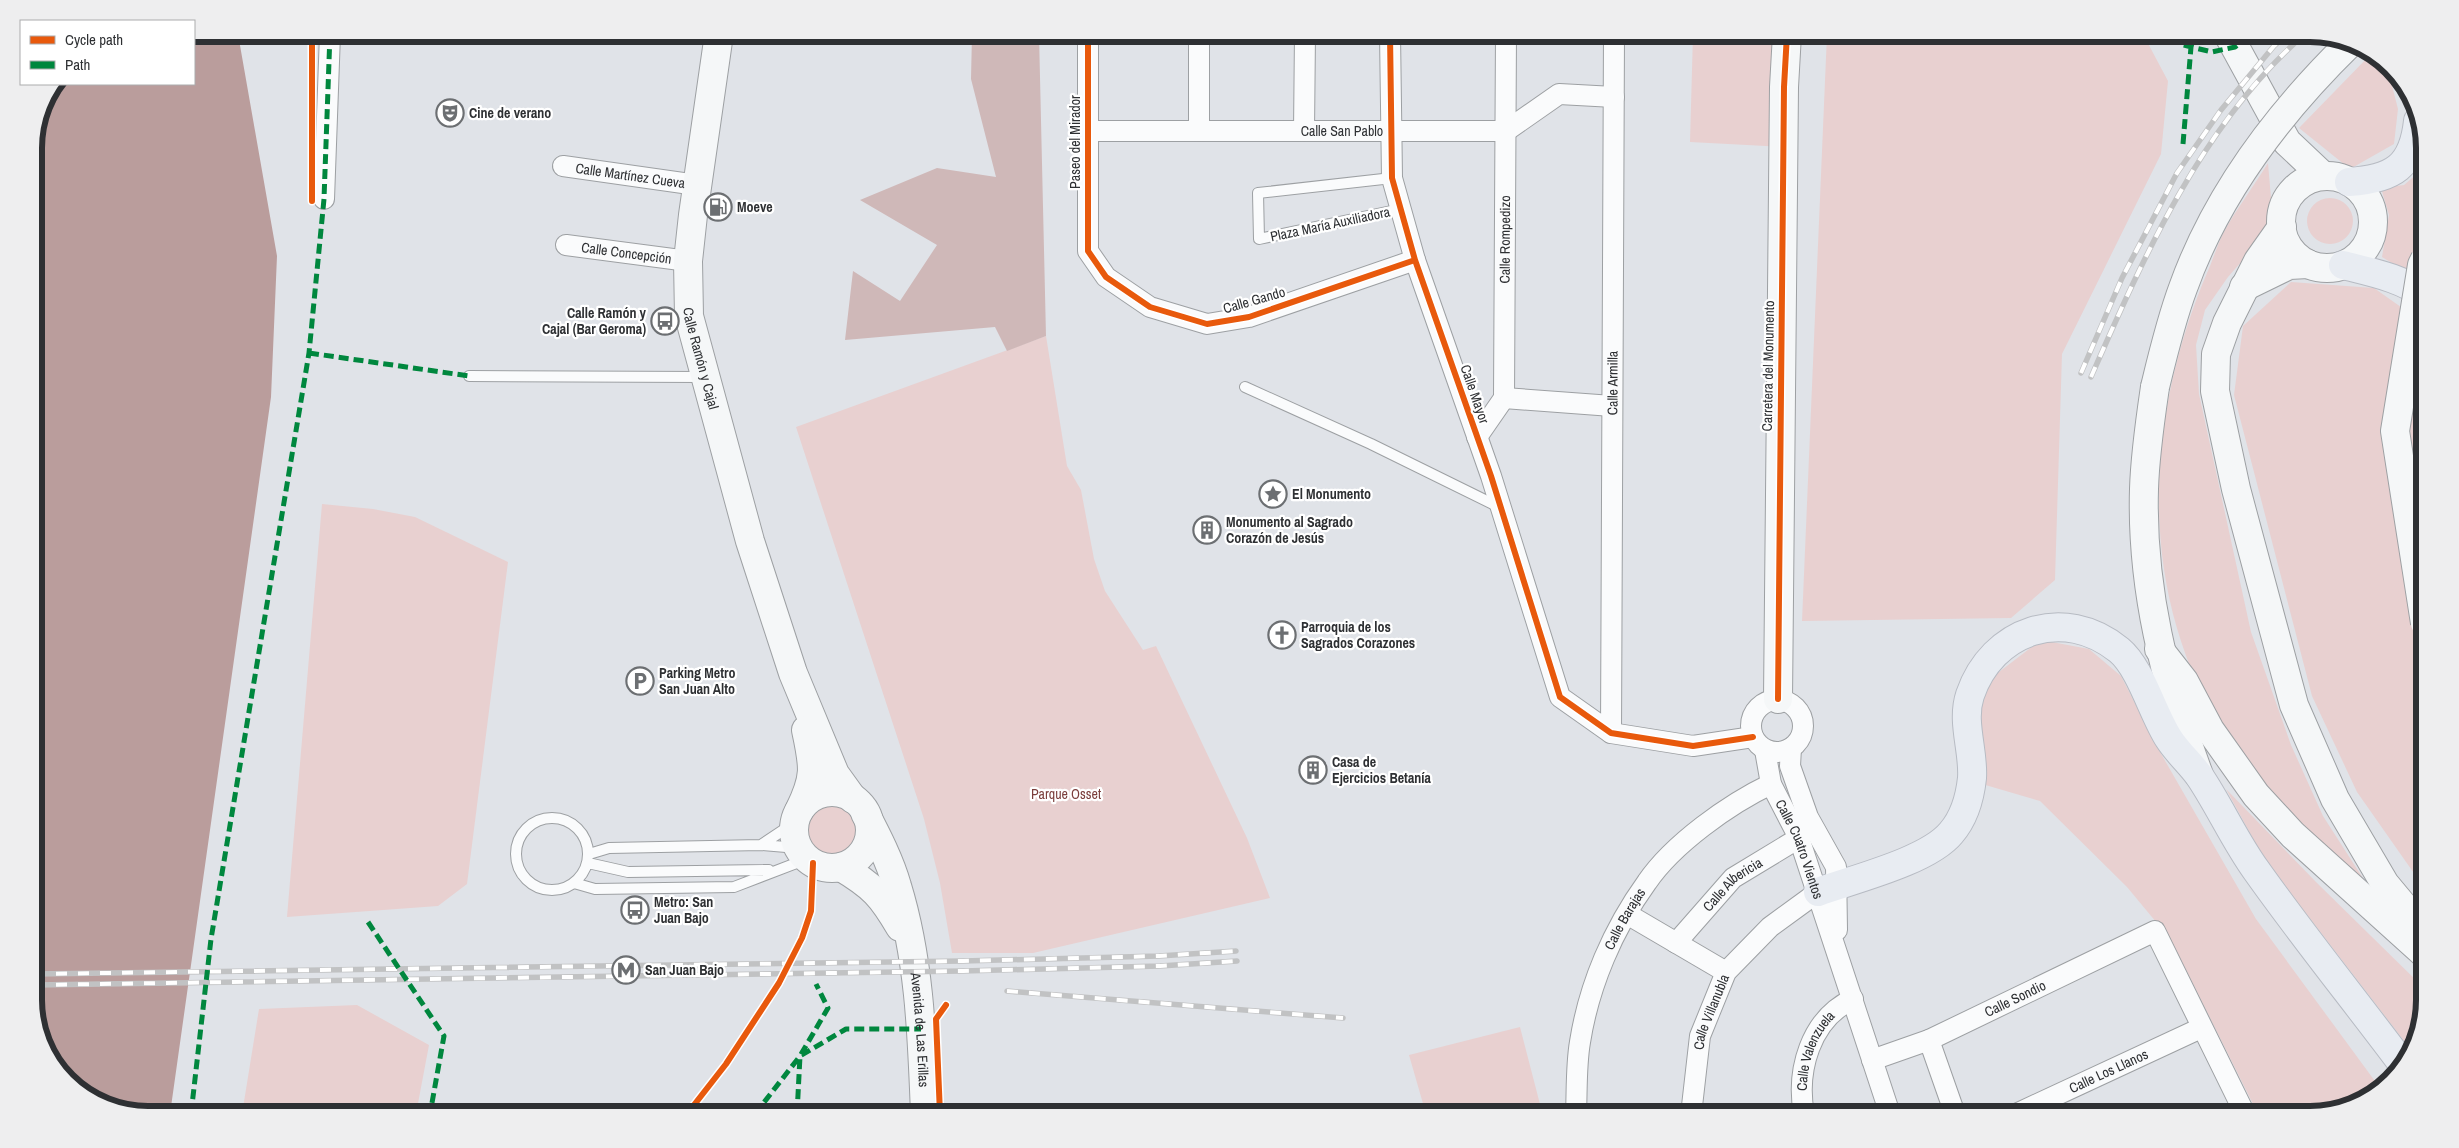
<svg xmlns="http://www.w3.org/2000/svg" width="2459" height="1148" viewBox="0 0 2459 1148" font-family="'Archivo Narrow',sans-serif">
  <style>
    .green { fill: #e8d0d0 }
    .forest { fill: #cfb8b8 }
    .water { fill: #ba9d9c }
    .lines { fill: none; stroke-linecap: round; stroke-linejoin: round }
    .lane-casing { stroke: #9da0a3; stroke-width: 12 }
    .street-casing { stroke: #9da0a3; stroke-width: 22 }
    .secondary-casing { stroke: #9da0a3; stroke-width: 30 }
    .highway-casing { stroke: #b7bbc3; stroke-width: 30 }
    .lane { stroke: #fafbfc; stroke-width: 10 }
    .street { stroke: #fafbfc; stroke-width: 20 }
    .secondary { stroke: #f5f7f8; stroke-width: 28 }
    .highway { stroke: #e8ecf2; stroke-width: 28 }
    .rail-casing { stroke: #c1c2c3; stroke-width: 5.5 }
    .rail { stroke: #fff; stroke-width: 4; stroke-dasharray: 11; stroke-linecap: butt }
    .secondary-bridge-casing { stroke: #9da0a3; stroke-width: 30; stroke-linecap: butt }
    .secondary-bridge { stroke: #f5f7f8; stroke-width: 28 }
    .quiet { stroke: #00873e; stroke-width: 5; stroke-dasharray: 10 5; stroke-linecap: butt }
    .cycleway-casing { stroke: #fff; stroke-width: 9 }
    .cycleway { stroke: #e8590c; stroke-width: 6 }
    .labels { text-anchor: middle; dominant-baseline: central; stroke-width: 4.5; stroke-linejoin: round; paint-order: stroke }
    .poi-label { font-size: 14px; font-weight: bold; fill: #2e3033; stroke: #fff; text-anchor: start }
    .street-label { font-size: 14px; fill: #2e3033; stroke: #fff }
    .park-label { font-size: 14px; fill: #7b3e3c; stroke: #fff }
    .rim { fill: none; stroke: #2e3033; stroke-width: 6 }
  </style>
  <rect width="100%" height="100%" fill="#e0e3e8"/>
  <path class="green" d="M1693 34H1790L1784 147 1690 142Z
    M1827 34H2143L2168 81 2161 154 2062 354 2055 580 2011 618 1802 621Z
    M2370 55 2388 70 2398 109 2394 144 2350 169 2299 128Z
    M2268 163 2271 198 2266 227 2250 252 2228 277 2205 310 2196 345 2199 394 2251 632 2291 745 2323 816 2366 883C2316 839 2265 795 2228 739 2136 598 2143 424 2207 273 2213 260 2217 245 2224 232 2237 208 2254 186 2268 163Z
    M2424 168 2425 172V283L2382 257 2389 215 2381 188 2404 185Z
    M2307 221a23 23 0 1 1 46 0a23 23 0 1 1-46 0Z
    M2291 282 2374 288 2425 324V889L2357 792 2312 696 2234 395 2243 326Z
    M1046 336 1067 466 1081 490 1094 559 1105 591 1143 650 1156 646 1247 838 1270 898 1033 953H952L940 883 924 819 796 427Z
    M322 504 373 509 415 517 508 562 467 884 438 906 287 917Z
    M2041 640 2089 649 2121 676 2160 752 2256 919 2380 1088 2374 1095 2310 1114H2258L2171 940 2127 887 2040 801 1982 784 1980 721 1982 685Z
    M2226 789 2316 882 2425 989 2416 1043 2411 1050 2264 859Z
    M802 830a29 29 0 1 1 58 0a29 29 0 1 1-58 0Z
    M357 1005 429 1045 416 1114H242L259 1009Z
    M1520 1027 1542 1112 1534 1114H1426L1409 1055Z"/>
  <path class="forest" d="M972 34H1039L1046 336 1007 351 995 327 845 340 853 271 900 301 937 245 860 200 937 168 996 177 971 79Z"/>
  <path class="water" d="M194 34H238L277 256 271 397 170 1114H149L105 1105 57 1069 34 1007V142L43 105 57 84H194Z"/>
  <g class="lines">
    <g class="lane-casing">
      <path id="lane" d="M657 34 717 39
        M1392 178 1258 193 1259 239 1401 209
        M469 376 703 377
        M1245 387 1371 444 1501 508
        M516 854a36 36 0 1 1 72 0a36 36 0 1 1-72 0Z
        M761 845 794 823
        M589 854 609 848 761 845 798 848
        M588 863 628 872 769 870
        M574 883 595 889 734 887 807 859"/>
    </g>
    <g class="street-casing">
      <g id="street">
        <path d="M1088 34V251L1106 277 1150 307 1207 324 1249 317 1415 260"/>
        <path d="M1390 34 1392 178 1415 260 1491 476 1560 697 1611 733 1693 746 1753 737"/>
        <path id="s1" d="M1088 131H1506L1559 94 1614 97"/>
        <path d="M1199 131V34"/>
        <path d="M1304 131 1305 34"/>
        <path id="s2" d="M563 166 697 185"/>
        <path d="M324 199 330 34"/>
        <path id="s3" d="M566 245 688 261"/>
        <path d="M1504 398 1612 406"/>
        <path id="s4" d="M1477 437 1504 398 1506 34"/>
        <circle cx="1777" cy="726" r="26"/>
        <path id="s5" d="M1611 733 1614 34"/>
        <path d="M1791 748 1790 766 1808 817 1836 867 1837 930"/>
        <path id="s6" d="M1765 750 1771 784 1799 838 1890 1114"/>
        <path d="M1627 914 1726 972"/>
        <path id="s7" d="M1676 943 1733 878 1799 838"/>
        <path d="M1929 1040 1955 1114"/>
        <path id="s8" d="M1872 1060 1929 1040 2155 931 2245 1114"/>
        <path id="s9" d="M1576 1114C1577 1091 1576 1065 1580 1042 1589 985 1613 929 1647 882 1673 844 1729 804 1771 784"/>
        <path id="s10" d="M1695 1114 1692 1106 1700 1036 1726 972 1770 927 1818 892"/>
        <path id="s11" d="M1804 1114C1796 1071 1810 1019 1853 999"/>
        <path id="s12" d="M2016 1114 2201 1028"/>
      </g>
    </g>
    <g class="secondary-casing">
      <g id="secondary">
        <path id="s13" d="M719 34 693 215 688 261 689 316 750 541 793 673 835 774 853 799"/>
        <path d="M2228 34 2287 142 2323 176"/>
        <circle cx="2327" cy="222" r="46"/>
        <path d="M2282 227 2258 261 2227 323 2216 354 2215 391 2236 489 2294 705 2335 799 2385 884 2425 932"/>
        <path d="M2244 287 2289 265 2308 264"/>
        <path d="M2155 387C2150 421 2145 454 2144 489 2141 588 2165 682 2199 775"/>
        <path d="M2159 649 2184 681 2210 730 2256 795 2293 835 2425 954"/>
        <path d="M1778 699 1784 87 1787 34"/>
        <circle cx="832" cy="830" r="38"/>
        <path d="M799 811C816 777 814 767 806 730"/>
        <path id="s14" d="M865 813C877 836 890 861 897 886 920 961 922 1038 925 1114"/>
        <path d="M841 867C873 886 882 896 900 927"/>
      </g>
    </g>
    <g class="highway-casing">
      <path id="highway" d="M2349 182C2393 179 2413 167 2418 121
        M2343 265C2370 272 2403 278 2425 296
        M1818 892C1854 879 1928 861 1951 833 1964 818 1970 797 1972 778 1974 751 1961 722 1970 695 1992 630 2064 605 2119 650 2141 668 2153 715 2169 739 2178 753 2191 764 2200 777 2220 807 2235 841 2256 870 2302 935 2353 998 2401 1062"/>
    </g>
    <use href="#lane" class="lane"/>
    <use href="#street" class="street"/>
    <use href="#secondary" class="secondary"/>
    <use href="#highway" class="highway"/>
    <g class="rail-casing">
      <path id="rail" d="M2081 373 2122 278 2177 173 2221 110 2274 46 2287 34
        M2091 377C2144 256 2203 122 2305 34
        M34 974 963 961 1159 956 1236 951
        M34 985 963 971 1160 966 1237 961
        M1007 991 1343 1018"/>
    </g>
    <use href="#rail" class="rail"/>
    <g class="secondary-bridge-casing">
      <path id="secondary-bridge" d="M2425 259 2422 265 2395 431 2425 623
        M2155 387C2163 354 2171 320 2183 288 2217 193 2279 112 2351 42"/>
    </g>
    <use href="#secondary-bridge" class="secondary-bridge"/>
    <path class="quiet" d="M2174 34 2183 45 2212 52 2235 47 2251 34
      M2183 144 2191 47
      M309 353 469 376
      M368 922 444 1036 430 1114
      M191 1114 211 939 309 353 324 199 330 34
      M755 1114 800 1056 846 1029H921
      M797 1114 800 1056 828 1008 816 984"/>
    <g class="cycleway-casing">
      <path id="cycleway" d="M312 34V201
        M1088 34V251L1106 277 1150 307 1207 324 1249 317 1415 260
        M1390 34 1392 178 1415 260 1491 476 1560 697 1611 733 1693 746 1753 737
        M1778 699 1784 87 1787 34
        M687 1114 726 1064 779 983 802 938 811 911 813 863
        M940 1114 936 1019 946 1005"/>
    </g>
    <use href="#cycleway" class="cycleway"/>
  </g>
  <defs>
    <g id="theatre-ring" transform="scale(1.4375)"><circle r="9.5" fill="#fff" stroke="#6c6f72" stroke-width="1.5"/><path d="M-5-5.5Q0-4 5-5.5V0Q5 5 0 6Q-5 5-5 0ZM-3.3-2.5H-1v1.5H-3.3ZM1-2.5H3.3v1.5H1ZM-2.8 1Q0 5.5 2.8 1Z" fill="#6c6f72"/></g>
    <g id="fuel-ring" transform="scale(1.4375)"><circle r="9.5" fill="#fff" stroke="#6c6f72" stroke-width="1.5"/><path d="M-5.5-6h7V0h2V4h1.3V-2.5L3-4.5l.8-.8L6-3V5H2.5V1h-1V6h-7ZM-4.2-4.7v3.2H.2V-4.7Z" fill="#6c6f72"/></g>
    <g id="bus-ring" transform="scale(1.4375)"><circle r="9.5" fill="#fff" stroke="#6c6f72" stroke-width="1.5"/><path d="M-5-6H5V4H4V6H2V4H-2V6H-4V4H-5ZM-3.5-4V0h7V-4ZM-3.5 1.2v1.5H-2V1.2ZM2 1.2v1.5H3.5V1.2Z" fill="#6c6f72"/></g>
    <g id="sight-ring" transform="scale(1.4375)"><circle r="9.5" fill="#fff" stroke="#6c6f72" stroke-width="1.5"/><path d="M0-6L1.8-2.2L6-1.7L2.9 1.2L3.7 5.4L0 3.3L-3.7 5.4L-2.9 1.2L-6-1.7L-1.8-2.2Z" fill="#6c6f72"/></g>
    <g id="building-ring" transform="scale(1.4375)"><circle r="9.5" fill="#fff" stroke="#6c6f72" stroke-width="1.5"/><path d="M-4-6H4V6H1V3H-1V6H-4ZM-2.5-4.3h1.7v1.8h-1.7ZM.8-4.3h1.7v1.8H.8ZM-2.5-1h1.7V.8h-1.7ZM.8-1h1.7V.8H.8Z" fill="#6c6f72"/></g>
    <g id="church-ring" transform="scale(1.4375)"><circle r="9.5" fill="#fff" stroke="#6c6f72" stroke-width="1.5"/><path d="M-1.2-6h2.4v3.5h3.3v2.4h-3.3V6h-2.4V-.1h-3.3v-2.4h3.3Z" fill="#6c6f72"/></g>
    <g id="parking-ring" transform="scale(1.4375)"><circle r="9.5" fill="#fff" stroke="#6c6f72" stroke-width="1.5"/><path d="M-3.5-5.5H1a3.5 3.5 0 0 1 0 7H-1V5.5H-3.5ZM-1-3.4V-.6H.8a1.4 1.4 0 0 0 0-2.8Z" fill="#6c6f72"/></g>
    <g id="metro-ring" transform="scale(1.4375)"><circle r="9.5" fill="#fff" stroke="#6c6f72" stroke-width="1.5"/><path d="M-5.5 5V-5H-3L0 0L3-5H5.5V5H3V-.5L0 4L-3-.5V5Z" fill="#6c6f72"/></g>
  </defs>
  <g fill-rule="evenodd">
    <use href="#theatre-ring" x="450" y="113"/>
    <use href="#fuel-ring" x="718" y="207"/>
    <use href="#bus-ring" x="665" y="321"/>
    <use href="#sight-ring" x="1273" y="494"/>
    <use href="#building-ring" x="1207" y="530"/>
    <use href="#church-ring" x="1282" y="635"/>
    <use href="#parking-ring" x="640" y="681"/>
    <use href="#building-ring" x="1313" y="770"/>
    <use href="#bus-ring" x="635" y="910"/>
    <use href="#metro-ring" x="626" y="970"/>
  </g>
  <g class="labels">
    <g class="poi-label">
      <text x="469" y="113">Cine de verano</text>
      <text x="737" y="207">Moeve</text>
      <text x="646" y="313" text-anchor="end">Calle Ramón y<tspan x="646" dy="16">Cajal (Bar Geroma)</tspan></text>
      <text x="1292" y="494">El Monumento</text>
      <text x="1226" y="522">Monumento al Sagrado<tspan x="1226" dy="16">Corazón de Jesús</tspan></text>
      <text x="1301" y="627">Parroquia de los<tspan x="1301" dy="16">Sagrados Corazones</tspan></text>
      <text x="659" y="673">Parking Metro<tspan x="659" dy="16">San Juan Alto</tspan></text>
      <text x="1332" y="762">Casa de<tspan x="1332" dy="16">Ejercicios Betanía</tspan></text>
      <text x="654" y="902">Metro: San<tspan x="654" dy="16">Juan Bajo</tspan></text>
      <text x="645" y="970">San Juan Bajo</text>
    </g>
    <g class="street-label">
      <text stroke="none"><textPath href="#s1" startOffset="254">Calle San Pablo</textPath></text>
      <text transform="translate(1075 142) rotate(-90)">Paseo del Mirador</text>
      <text stroke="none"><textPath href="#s2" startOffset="68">Calle Martínez Cueva</textPath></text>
      <text transform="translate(1330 224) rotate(-12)">Plaza María Auxiliadora</text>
      <text stroke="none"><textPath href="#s4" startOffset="206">Calle Rompedizo</textPath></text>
      <text stroke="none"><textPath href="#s3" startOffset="61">Calle Concepción</textPath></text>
      <text transform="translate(1254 300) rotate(-16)">Calle Gando</text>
      <text stroke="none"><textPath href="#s13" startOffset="328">Calle Ramón y Cajal</textPath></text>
      <text transform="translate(1768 366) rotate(-89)">Carretera del Monumento</text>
      <text stroke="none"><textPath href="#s5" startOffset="350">Calle Armilla</textPath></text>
      <text transform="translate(1475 394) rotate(71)">Calle Mayor</text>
      <text stroke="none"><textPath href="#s6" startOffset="106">Calle Cuatro Vientos</textPath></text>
      <text stroke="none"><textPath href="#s7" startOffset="82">Calle Albericia</textPath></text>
      <text stroke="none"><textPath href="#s9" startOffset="204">Calle Barajas</textPath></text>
      <text stroke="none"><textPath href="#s8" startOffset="156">Calle Sondio</textPath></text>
      <text stroke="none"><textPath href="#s10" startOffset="105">Calle Villanubla</textPath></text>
      <text stroke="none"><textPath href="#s14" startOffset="226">Avenida de Las Erillas</textPath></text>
      <text stroke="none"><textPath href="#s11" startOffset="66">Calle Valenzuela</textPath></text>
      <text stroke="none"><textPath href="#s12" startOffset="102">Calle Los Llanos</textPath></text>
    </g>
    <g class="park-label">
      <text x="1066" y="794">Parque Osset</text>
    </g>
  </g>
  <path d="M0 0H2459V1148H0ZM148 42H2310A106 106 0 0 1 2416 148V1000A106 106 0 0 1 2310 1106H148A106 106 0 0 1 42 1000V148A106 106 0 0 1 148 42Z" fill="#eeeeef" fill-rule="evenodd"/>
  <path class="rim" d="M148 42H2310A106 106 0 0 1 2416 148V1000A106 106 0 0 1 2310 1106H148A106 106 0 0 1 42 1000V148A106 106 0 0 1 148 42Z"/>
  <rect x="20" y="20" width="175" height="65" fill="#ffffff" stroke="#abacad"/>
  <rect x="30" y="36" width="25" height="8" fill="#e8590c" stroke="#abacad"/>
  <text x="65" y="45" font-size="15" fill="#2e3033">Cycle path</text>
  <rect x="30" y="61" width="25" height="8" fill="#00873e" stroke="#abacad"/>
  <text x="65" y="70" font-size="15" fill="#2e3033">Path</text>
</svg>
